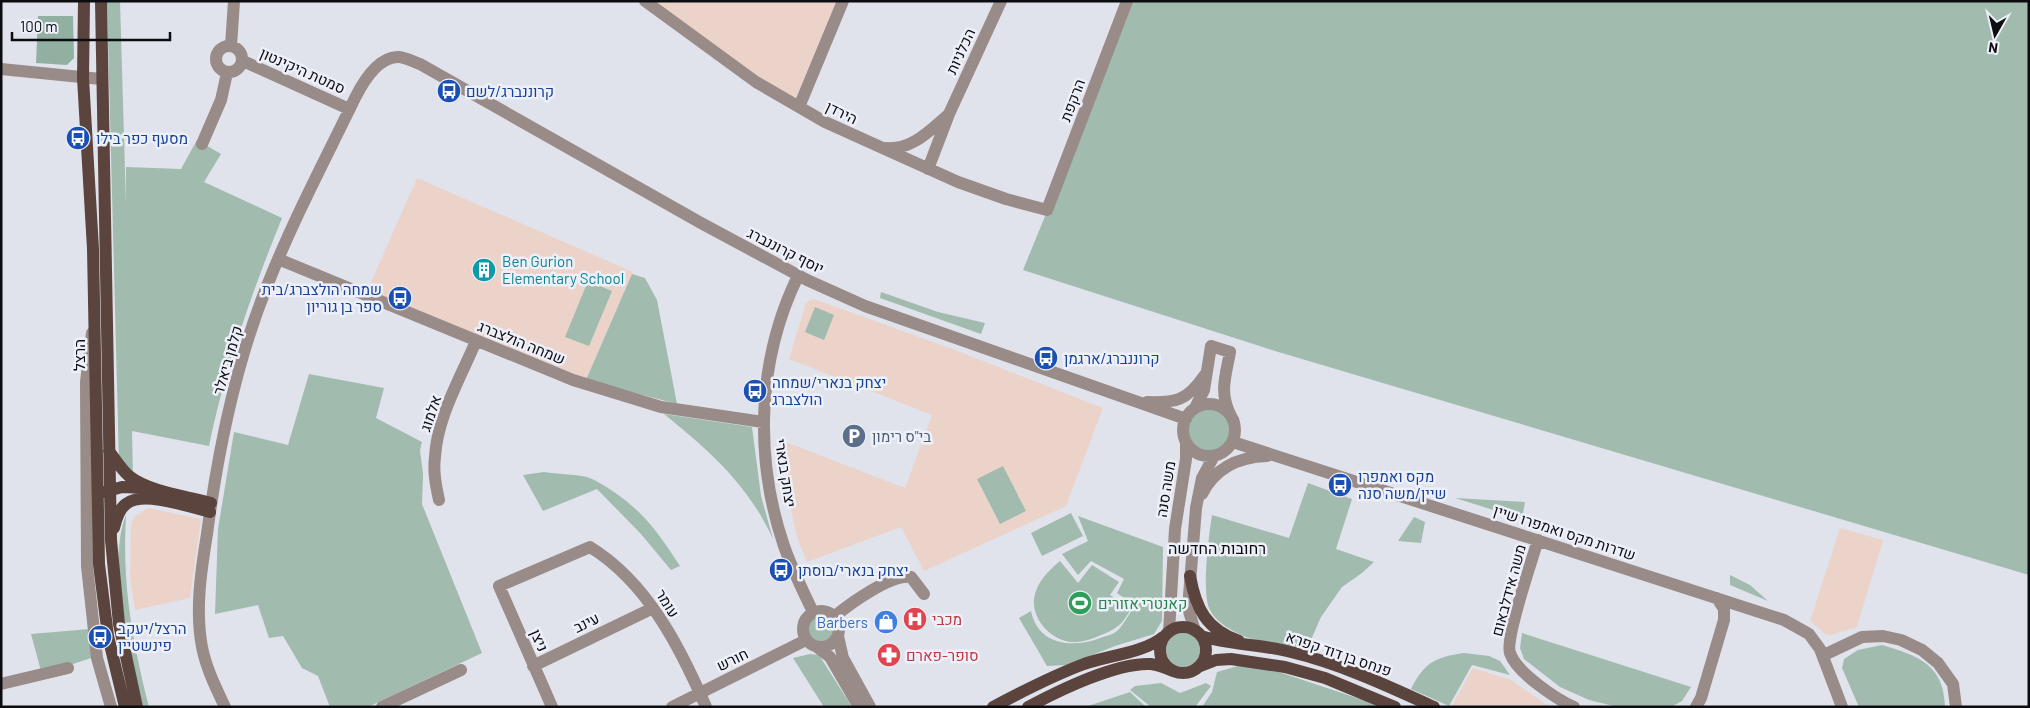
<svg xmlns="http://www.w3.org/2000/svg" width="2030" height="708" viewBox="0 0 2030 708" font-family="Barlow,Heebo,sans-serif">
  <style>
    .education { fill: #ebd3ca }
    .green { fill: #a1bbae }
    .forest { fill: #91b0a1 }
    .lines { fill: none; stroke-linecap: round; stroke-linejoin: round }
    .minor { stroke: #998b87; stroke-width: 12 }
    .major { stroke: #5b443d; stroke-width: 12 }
    .labels { text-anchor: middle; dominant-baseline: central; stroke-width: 5; stroke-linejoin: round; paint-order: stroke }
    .street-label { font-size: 15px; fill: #0c0d10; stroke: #eef0f9 }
    .transit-label { font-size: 15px; fill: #164399; stroke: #eef0f9; text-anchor: start }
    .culture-label { font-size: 15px; fill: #0d838f; stroke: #eef0f9; text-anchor: start }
    .service-label { font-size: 15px; fill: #4e5e75; stroke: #eef0f9; text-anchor: start }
    .leisure-label { font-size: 15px; fill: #27864d; stroke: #eef0f9; text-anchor: start }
    .health-label { font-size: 15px; fill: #be3a42; stroke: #eef0f9; text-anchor: start }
    .shop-label { font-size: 15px; fill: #366cbe; stroke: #eef0f9; text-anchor: end }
    .neighbourhood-label { font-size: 16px; fill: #0c0d10; stroke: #eef0f9 }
  </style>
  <rect width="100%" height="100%" fill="#e0e3eb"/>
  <path class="education" d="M653 1H839L795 100 738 65Z
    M417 178 633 272 584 385 367 291Z
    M814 299 955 350 1103 408 1066 506 924 571 901 527 807 562 797 537 789 501 783 441 905 488 932 415 789 359 805 306 807 302Z
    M148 508 201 519 190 598 135 610 130 578 131 525 134 517Z
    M1840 528 1883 540 1857 627 1831 635 1825 634 1810 621Z
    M1473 668 1511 680 1550 707H1451Z"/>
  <path class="green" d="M107 1H120L126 205V167L181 169 197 140 221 154 204 182 282 218C252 292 225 368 209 446L132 431 133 479 119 462Z
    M1133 1H2029V575L1275 351 1023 270Z
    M632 274 645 278 657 300 677 404 586 380Z
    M588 281 612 291 589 346 565 337Z
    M881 292 938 312 985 323 981 334 880 298Z
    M815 307 834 315 824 340 805 332Z
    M309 374 384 388 376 418 422 442 420 450 423 474 422 504 482 653 368 707H330L318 676 302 668 283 636 269 638 258 605 215 614 218 529 234 432 288 445Z
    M1187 430a22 22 0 1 1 44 0a22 22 0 1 1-44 0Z
    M664 414 752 427 761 496 773 539C749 486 709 450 664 414Z
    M1003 466 1026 511 1000 524 977 479Z
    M544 472C558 474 573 474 587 477 596 480 605 486 614 492 646 514 659 534 680 566L671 570 641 534 597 489 543 511 523 475Z
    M1308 483 1352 499 1336 549 1374 562 1362 573 1342 587 1321 617 1307 649C1287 645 1265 644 1246 637 1233 631 1217 624 1210 610 1201 594 1209 535 1212 515L1289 538Z
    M1455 498 1525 502 1522 519Z
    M1071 513 1083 536 1042 556 1031 533Z
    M126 515C122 585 132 639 149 707H143C131 654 106 565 126 515Z
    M1078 516 1163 547 1162 621 1154 634 1115 646 1067 665 1047 666 1019 618 1031 611C1038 646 1074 649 1103 637 1107 636 1114 634 1117 631 1124 625 1129 613 1135 606L1117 593 1124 579 1091 561 1078 575 1062 554 1088 541Z
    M1414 517 1425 522 1421 543 1398 541Z
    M1060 561 1078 583 1092 565 1119 582 1110 595 1132 608C1128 613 1124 622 1118 626 1113 630 1107 633 1101 635 1092 639 1081 643 1071 642 1051 640 1032 620 1034 599 1036 583 1048 571 1060 561Z
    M1730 575 1750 585 1768 601 1730 585Z
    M806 629a15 15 0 1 1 30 0a15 15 0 1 1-30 0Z
    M90 629 94 657 67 666 41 671 31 634Z
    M1522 633 1691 687 1682 701 1671 707 1614 706 1589 700 1560 687 1524 659 1520 648Z
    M1166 650a17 17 0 1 1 34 0a17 17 0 1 1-34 0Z
    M1882 645C1918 656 1944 664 1945 707H1859L1842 668 1844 659 1858 650Z
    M1464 653 1489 656 1500 661 1510 675 1472 665 1449 706 1411 689C1424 663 1435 657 1464 653Z
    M810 654 819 655 852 707H824L793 658Z
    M1245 664 1282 673 1366 701 1379 707H1202L1212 692 1217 672Z
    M1161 683 1180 693 1206 683 1211 686 1195 707H1151L1130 690 1135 686Z
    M1130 692 1146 707H1085Z"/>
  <path class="forest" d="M38 16H73L74 58 67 65 36 63Z"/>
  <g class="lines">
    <path class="minor" d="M645 1 756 82 825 122 958 182 1006 199 1047 210 1127 1
      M216 59a13 13 0 1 1 26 0a13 13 0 1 1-26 0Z
      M231 46 234 1
      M243 61 349 109
      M1 69 101 79
      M799 107 843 1
      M202 144 221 100 227 73
      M886 148C912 150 929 131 948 115
      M928 169 949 114 1001 1
      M278 259 573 380 661 407 763 422
      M798 276C757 360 754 458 784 546 792 569 803 591 813 612
      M92 333 86 382 87 566 97 658 111 707
      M1147 402C1175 403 1187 401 1204 376
      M1183 430a26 26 0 1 1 52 0a26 26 0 1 1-52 0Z
      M1195 408 1204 390 1211 346 1230 352C1226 375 1219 392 1230 414
      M1233 442 1784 620 1809 634 1820 649 1842 707
      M1202 494C1215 468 1238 457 1267 456
      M439 500C436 486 433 472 435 457 437 417 461 377 476 341
      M1538 540C1532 560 1505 638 1510 653 1516 672 1556 699 1574 707
      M803 629a18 18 0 1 1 36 0a18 18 0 1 1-36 0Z
      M835 616C851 603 891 574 911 577L924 594
      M1195 631 1188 608 1196 508 1202 478 1214 456
      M1169 632 1175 529 1186 459V442
      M838 636 843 658 870 707
      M817 647 830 657 859 707
      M1824 655 1862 637 1883 636 1901 640 1922 650 1938 663 1953 684 1956 707
      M533 666 653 608
      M1 684 68 668
      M225 707C216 688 206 668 202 647 195 610 201 571 207 534 218 450 235 365 267 286 292 222 325 160 355 98 363 82 377 58 397 57 404 56 413 62 420 64L701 223 807 280 865 306 1186 419
      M382 707 461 670
      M552 707 499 586 590 547C647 582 680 647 706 707
      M672 707 806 640
      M1696 707 1701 698 1724 620V609L1717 598"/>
    <path class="major" d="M84 1 83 78 93 249 99 564 108 636 125 707
      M101 1 111 540 119 624 137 707
      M109 451C115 459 121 469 129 476 149 492 186 496 211 503
      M104 492 122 487 146 488
      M114 528C116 519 119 509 126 504 144 490 189 507 210 512
      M1190 576C1196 609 1206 629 1239 641
      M1160 650a23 23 0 1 1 46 0a23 23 0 1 1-46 0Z
      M1201 636C1230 645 1261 644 1291 652 1341 664 1388 686 1434 707
      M1198 667 1216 660 1231 659 1285 667 1325 678 1395 707
      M993 707C1023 691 1052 676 1084 664 1107 656 1146 652 1163 637
      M1028 707C1058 691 1117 662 1151 664 1159 665 1166 668 1173 671"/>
  </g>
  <defs>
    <g id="bus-disc" transform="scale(1.25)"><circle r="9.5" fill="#1a4fb4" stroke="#eef0f9"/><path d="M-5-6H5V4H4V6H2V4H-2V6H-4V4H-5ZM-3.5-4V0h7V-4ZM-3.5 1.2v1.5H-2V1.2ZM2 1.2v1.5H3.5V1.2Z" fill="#fff"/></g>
    <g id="building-disc" transform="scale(1.25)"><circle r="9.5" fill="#0f9aa8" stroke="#eef0f9"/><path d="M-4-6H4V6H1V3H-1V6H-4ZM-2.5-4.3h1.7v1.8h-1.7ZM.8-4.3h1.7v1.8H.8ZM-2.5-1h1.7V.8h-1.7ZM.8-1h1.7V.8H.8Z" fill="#fff"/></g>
    <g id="parking-disc" transform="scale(1.25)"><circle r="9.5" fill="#5c6f8a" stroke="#eef0f9"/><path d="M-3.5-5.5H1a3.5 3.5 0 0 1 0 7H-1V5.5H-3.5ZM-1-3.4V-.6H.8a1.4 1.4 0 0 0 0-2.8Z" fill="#fff"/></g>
    <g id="stadium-disc" transform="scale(1.25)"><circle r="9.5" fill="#2e9e5b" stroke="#eef0f9"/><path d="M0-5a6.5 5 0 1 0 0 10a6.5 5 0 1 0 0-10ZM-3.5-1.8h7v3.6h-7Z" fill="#fff"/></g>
    <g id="hospital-disc" transform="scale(1.25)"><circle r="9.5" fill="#e0444e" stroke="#eef0f9"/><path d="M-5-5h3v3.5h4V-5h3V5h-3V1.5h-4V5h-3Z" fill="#fff"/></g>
    <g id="shop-disc" transform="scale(1.25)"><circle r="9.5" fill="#3f7fe0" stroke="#eef0f9"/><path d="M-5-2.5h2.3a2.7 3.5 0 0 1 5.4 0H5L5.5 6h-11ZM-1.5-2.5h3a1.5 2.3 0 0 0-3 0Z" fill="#fff"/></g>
    <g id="pharmacy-disc" transform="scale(1.25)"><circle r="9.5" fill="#e0444e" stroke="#eef0f9"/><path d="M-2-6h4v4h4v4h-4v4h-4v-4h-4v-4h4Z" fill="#fff"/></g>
  </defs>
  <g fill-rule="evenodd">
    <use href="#bus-disc" x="449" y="91"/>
    <use href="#bus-disc" x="78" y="138"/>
    <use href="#building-disc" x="484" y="270"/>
    <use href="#bus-disc" x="400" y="298"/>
    <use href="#bus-disc" x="1046" y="358"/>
    <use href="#bus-disc" x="755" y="391"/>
    <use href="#parking-disc" x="854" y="436"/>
    <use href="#bus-disc" x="1340" y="485"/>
    <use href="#bus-disc" x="781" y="570"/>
    <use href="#stadium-disc" x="1080" y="603"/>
    <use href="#hospital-disc" x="915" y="619"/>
    <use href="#shop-disc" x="886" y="622"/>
    <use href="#bus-disc" x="100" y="637"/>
    <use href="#pharmacy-disc" x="889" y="655"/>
  </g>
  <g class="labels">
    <g class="street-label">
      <text transform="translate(960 51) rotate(-65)">הכלניות</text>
      <text transform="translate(303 70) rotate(24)">סמטת היקינטון</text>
      <text transform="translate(1072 100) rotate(-69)">הרקפת</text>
      <text transform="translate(842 112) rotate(26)">הירדן</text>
      <text transform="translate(786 250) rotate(27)">יוסף קרוננברג</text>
      <text transform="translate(522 342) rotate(22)">שמחה הולצברג</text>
      <text transform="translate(79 355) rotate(-90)">הרצל</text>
      <text transform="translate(227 360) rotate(-74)">קלמן ביאלר</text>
      <text transform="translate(430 413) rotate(-71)">אלמוג</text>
      <text transform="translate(786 473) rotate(81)">יצחק בנארי</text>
      <text transform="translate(1165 489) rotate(-81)">משה סנה</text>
      <text transform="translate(1565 532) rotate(18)">שדרות מקס ואמפרו שיין</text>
      <text transform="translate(1508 590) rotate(-75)">משה אידלבאום</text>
      <text transform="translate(668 603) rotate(58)">עומר</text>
      <text transform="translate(586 622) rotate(-26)">עינב</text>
      <text transform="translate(540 640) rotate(67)">ניצן</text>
      <text transform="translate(1339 653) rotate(19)">פנחס בן דוד קפרא</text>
      <text transform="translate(732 659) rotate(-26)">חורש</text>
    </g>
    <g class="transit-label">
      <text x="466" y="91">קרוננברג/לשם</text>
      <text x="96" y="138">מסעף כפר בילו</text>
      <text x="382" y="289" text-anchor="end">שמחה הולצברג/בית<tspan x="382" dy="17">ספר בן גוריון</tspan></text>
      <text x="1064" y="358">קרוננברג/ארגמן</text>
      <text x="772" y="382">יצחק בנארי/שמחה<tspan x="772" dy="17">הולצברג</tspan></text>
      <text x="1358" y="476">מקס ואמפרו<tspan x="1358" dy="17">שיין/משה סנה</tspan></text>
      <text x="798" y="570">יצחק בנארי/בוסתן</text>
      <text x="118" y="628">הרצל/יעקב<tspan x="118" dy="17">פינשטיין</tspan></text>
    </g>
    <g class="culture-label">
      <text x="502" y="261">Ben Gurion<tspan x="502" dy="17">Elementary School</tspan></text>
    </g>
    <g class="service-label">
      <text x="872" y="436">בי"ס רימון</text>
    </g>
    <g class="leisure-label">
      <text x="1098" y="603">קאנטרי אזורים</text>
    </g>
    <g class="health-label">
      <text x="932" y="619">מכבי</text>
      <text x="906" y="655">סופר-פארם</text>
    </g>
    <g class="shop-label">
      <text x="868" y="622">Barbers</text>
    </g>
    <g class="neighbourhood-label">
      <text x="1217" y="547">רחובות החדשה</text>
    </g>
  </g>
  <rect width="2030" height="708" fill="none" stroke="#0c0d10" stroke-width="5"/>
  <g transform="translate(1995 35) rotate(188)" stroke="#eef0f9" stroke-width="4" paint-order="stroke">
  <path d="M0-4L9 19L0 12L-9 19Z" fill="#0c0d10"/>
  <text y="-8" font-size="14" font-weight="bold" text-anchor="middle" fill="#0c0d10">N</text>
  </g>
  <path d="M12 32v8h158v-8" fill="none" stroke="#0c0d10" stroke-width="2.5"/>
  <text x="20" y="32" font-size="15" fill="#0c0d10" stroke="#eef0f9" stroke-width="4" paint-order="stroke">100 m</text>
</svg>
